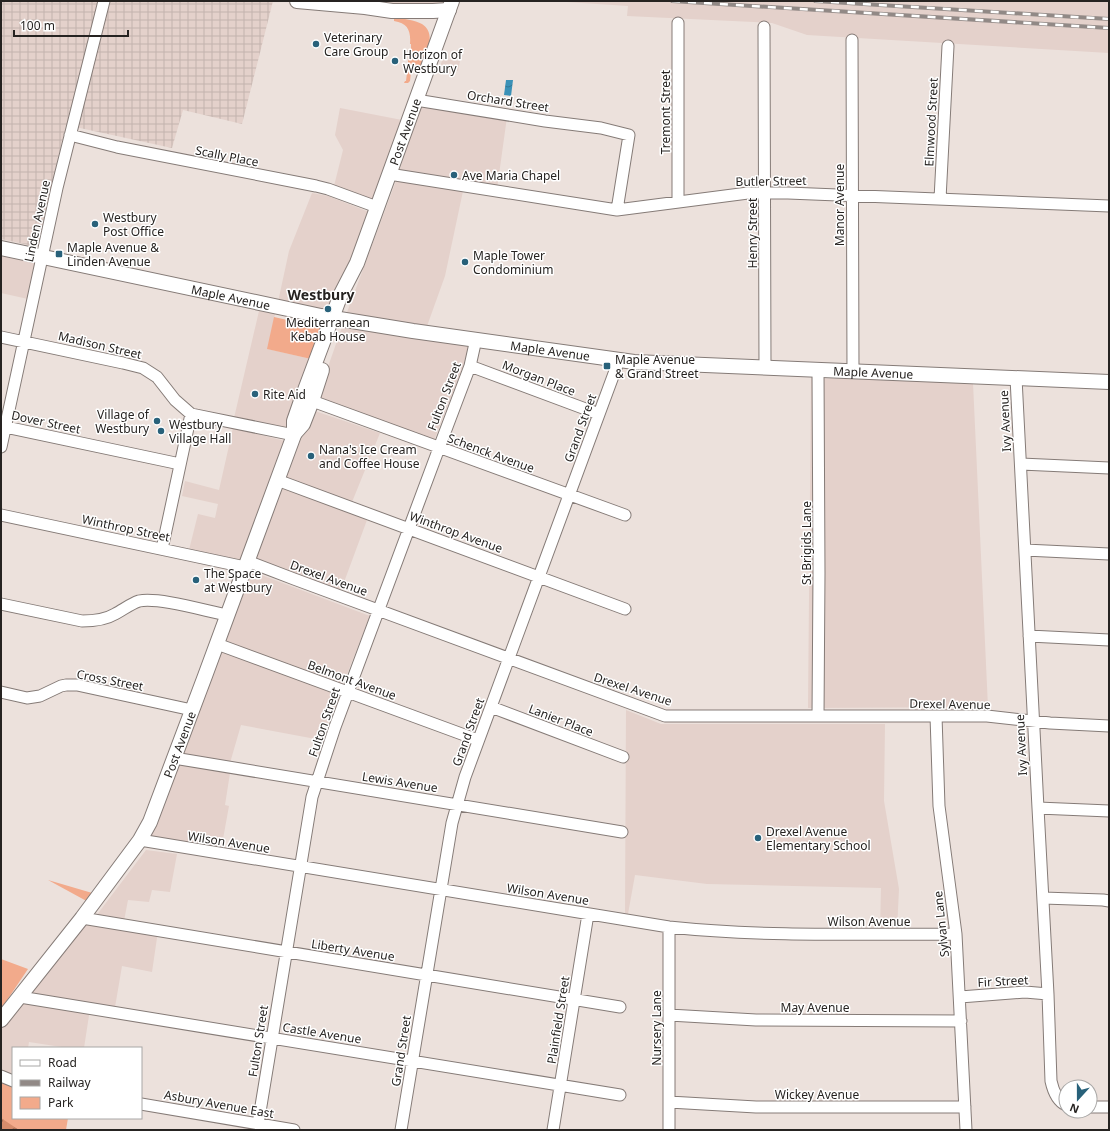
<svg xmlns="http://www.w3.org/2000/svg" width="1110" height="1131" viewBox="0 0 1110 1131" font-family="'Noto Sans',sans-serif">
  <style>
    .built { fill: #e4d1cb }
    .industrial { fill: url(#industrial-grid) }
    .green { fill: #f2aa8b }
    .forest { fill: url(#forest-crowns) }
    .water { fill: url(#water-waves) }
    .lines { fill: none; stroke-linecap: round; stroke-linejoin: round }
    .minor-casing { stroke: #857b77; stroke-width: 13 }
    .major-casing { stroke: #857b77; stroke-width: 16 }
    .minor { stroke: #fff; stroke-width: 11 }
    .major { stroke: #fff; stroke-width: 14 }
    .rail-casing { stroke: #918986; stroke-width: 4 }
    .rail { stroke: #fff; stroke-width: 2.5; stroke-dasharray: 8; stroke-linecap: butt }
    .poi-dot { fill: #28617a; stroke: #fff; stroke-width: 1.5 }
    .labels { text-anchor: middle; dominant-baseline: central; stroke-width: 3; stroke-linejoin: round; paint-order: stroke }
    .poi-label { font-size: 12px; fill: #262321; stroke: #fff; text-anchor: start }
    .street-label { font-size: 12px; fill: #262321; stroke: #fff }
    .quarter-label { font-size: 14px; font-weight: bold; fill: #262321; stroke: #fff }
  </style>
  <defs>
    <pattern id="industrial-grid" width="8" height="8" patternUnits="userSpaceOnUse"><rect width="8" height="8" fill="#e4d1cb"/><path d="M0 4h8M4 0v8" fill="none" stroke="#c3b3ae"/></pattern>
    <pattern id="forest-crowns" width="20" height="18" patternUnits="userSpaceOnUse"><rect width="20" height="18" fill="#d58c6c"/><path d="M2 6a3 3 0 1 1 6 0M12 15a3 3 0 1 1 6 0" fill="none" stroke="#ad7258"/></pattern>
    <pattern id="water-waves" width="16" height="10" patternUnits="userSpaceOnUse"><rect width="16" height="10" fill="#3a91b7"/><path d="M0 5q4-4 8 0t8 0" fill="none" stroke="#317694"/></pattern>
  </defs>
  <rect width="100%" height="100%" fill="#ece1dc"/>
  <path class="built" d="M354 1H445L440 5 421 8Z
    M551 1H1109V53L807 35 772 23 627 16 628 6Z
    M443 59 460 61 458 71 439 68Z
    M420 103 507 117 497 189 399 172Z
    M340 108 402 120 373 202 334 186 343 150 335 135Z
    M396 181 463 191 445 276 426 329 346 315Z
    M312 193 328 196 369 212 332 314 278 302 289 251Z
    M1 256 36 263 28 299 1 293Z
    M259 311 275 314 268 349 311 359 287 428 234 418Z
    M342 327 471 346 433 443 317 398Z
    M811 378 973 383 988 707 808 708Z
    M312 410 380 433 348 512 367 520 340 593 254 561Z
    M233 428 285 441 240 562 189 550 198 514 215 518 218 504 182 496 185 481 219 490Z
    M251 571 370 616 321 740 241 725 230 763 183 756Z
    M626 710 661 724H885L884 801 899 889 897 930H880L881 888 707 884 635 875 628 914 625 913Z
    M178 764 230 773 225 805 229 806 221 850 150 837Z
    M146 850 177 854 170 892 152 890 149 902 128 900 124 921 96 916Z
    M82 918 158 931 152 972 122 966 114 1013 90 1009 84 1048H68L29 1042 28 1048H13V1081L1 1076V1020Z"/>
  <path class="industrial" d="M1 1H273L242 124 183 110 172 148 66 125 37 247 1 239Z"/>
  <path class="green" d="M394 17C403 19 415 20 422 24 438 34 425 58 420 71L411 72 410 81 408 83H404L405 81H406L407 73 405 72 406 65H408V57L407 56V53H409V49H411V44H410C411 31 408 23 394 21Z
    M274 317 323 328 311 359 267 349Z
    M48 880 99 895 92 904Z
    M1 959 28 969 1 1009Z
    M1 1083 13 1087V1118H68L66 1130H1Z"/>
  <path class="forest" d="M1 1118 19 1130H1Z"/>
  <path class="water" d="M506 80H513L511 96 504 95Z"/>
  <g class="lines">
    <g class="minor-casing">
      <path id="minor" d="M764 27 765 367
        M852 40 853 371
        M416 100 545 121 601 128 629 135 617 210
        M70 135 117 147 316 186 328 189 377 207
        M389 174 617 210 748 193H788L1109 206
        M940 199 948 46
        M678 202V23
        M1 337 123 363 143 368 157 377 175 400 191 414 294 435
        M470 366 599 414
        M1016 378 1038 808 1048 994 1051 1081C1053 1090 1057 1101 1066 1105
        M304 398 625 515
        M1 426 180 464
        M1 447 57 188 104 1
        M1021 464 1109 468
        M277 480 625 609
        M1 515 245 567
        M162 549 191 414
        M1025 550 1109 554
        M247 561 294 579 665 716H987L1050 723 1109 726
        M1 604 82 621C94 621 105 620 115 614 123 610 130 604 139 601 159 597 206 611 227 615
        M1029 636 1109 640
        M217 644 478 740
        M1 692 27 698 40 696 61 686 66 685H77L192 710
        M491 707 623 757
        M818 716 819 573 818 370
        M936 716 939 806 956 934 966 1130
        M174 758 622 832
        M1038 808 1109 811
        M140 840 669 927C764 937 861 934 956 934
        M1043 898 1103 900 1109 901
        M82 918 620 1007
        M669 927V1130
        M20 997 620 1095
        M960 997 1025 992 1048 994
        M669 1015 756 1020 961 1021
        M1 1076 13 1081
        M669 1102 756 1107H965
        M141 1104 294 1130
        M1090 1107H1109
        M257 1130 312 797 335 727 439 448 470 366 476 339
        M401 1130 452 823 465 777 619 360
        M553 1130 588 914"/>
    </g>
    <g class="major-casing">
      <g id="major">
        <path d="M297 1 365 7 392 11H433L449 10"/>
        <path id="s1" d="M1 248 321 316 413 331 634 362 1109 382"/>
        <path d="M295 433 303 424 312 401 322 370"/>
        <path id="s2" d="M1 1020 82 918 140 840 150 822 205 676 294 435V421L302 398 341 294 357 263 452 1"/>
      </g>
    </g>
    <use href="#minor" class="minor"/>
    <use href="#major" class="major"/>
    <g class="rail-casing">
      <path id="rail" d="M672 1 1109 28
        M815 1 1109 19"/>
    </g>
    <use href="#rail" class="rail"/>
  </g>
  <g class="poi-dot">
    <circle cx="316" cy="44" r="4"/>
    <circle cx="395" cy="61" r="4"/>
    <circle cx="454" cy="175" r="4"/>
    <circle cx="95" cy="224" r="4"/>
    <rect x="55" y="250" width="8" height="8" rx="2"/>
    <circle cx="465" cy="262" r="4"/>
    <circle cx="328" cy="309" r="4"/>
    <rect x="603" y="362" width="8" height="8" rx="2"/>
    <circle cx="255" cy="394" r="4"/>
    <circle cx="157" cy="421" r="4"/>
    <circle cx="161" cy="431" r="4"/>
    <circle cx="311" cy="456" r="4"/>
    <circle cx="196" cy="580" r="4"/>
    <circle cx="758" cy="838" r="4"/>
  </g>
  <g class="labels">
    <g class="poi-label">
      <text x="324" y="37">Veterinary<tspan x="324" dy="14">Care Group</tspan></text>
      <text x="403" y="54">Horizon of<tspan x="403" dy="14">Westbury</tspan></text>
      <text x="462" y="175">Ave Maria Chapel</text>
      <text x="103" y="217">Westbury<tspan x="103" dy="14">Post Office</tspan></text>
      <text x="67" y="247">Maple Avenue &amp;<tspan x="67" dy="14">Linden Avenue</tspan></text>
      <text x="473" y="255">Maple Tower<tspan x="473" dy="14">Condominium</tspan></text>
      <text x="328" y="322" text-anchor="middle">Mediterranean<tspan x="328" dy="14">Kebab House</tspan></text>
      <text x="615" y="359">Maple Avenue<tspan x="615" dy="14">&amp; Grand Street</tspan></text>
      <text x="263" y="394">Rite Aid</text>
      <text x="149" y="414" text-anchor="end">Village of<tspan x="149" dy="14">Westbury</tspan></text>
      <text x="169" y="424">Westbury<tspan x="169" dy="14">Village Hall</tspan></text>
      <text x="319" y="449">Nana's Ice Cream<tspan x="319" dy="14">and Coffee House</tspan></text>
      <text x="204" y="573">The Space<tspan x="204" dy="14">at Westbury</tspan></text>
      <text x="766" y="831">Drexel Avenue<tspan x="766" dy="14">Elementary School</tspan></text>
    </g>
    <g class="street-label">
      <text transform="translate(508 101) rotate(9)">Orchard Street</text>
      <text transform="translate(665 112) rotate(-90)">Tremont Street</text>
      <text transform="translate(931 122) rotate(-87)">Elmwood Street</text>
      <text stroke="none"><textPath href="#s2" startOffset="985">Post Avenue</textPath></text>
      <text transform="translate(227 156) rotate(11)">Scally Place</text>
      <text transform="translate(771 181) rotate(-1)">Butler Street</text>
      <text transform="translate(839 205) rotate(-90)">Manor Avenue</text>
      <text transform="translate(37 221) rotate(-78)">Linden Avenue</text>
      <text transform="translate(752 233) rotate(-90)">Henry Street</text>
      <text stroke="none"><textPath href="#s1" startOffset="235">Maple Avenue</textPath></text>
      <text transform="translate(100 345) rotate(13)">Madison Street</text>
      <text stroke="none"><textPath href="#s1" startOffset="559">Maple Avenue</textPath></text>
      <text stroke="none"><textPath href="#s1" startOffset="883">Maple Avenue</textPath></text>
      <text transform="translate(539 378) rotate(21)">Morgan Place</text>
      <text transform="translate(444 396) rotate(-69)">Fulton Street</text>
      <text transform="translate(1005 421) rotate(-93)">Ivy Avenue</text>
      <text transform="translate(46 422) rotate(12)">Dover Street</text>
      <text transform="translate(580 428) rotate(-70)">Grand Street</text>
      <text transform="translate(491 453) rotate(20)">Schenck Avenue</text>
      <text transform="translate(126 528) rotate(12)">Winthrop Street</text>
      <text transform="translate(456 532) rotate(20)">Winthrop Avenue</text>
      <text transform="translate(806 543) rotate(-90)">St Brigids Lane</text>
      <text transform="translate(329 578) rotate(20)">Drexel Avenue</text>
      <text transform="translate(110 680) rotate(11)">Cross Street</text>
      <text transform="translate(352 680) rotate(20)">Belmont Avenue</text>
      <text transform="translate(633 689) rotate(18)">Drexel Avenue</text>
      <text transform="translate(950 704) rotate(1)">Drexel Avenue</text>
      <text transform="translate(561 720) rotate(21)">Lanier Place</text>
      <text transform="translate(324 722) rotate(-71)">Fulton Street</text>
      <text transform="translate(468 732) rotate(-70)">Grand Street</text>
      <text stroke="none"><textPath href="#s2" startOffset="331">Post Avenue</textPath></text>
      <text transform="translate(1021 745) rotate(-93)">Ivy Avenue</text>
      <text transform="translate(400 782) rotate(9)">Lewis Avenue</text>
      <text transform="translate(229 842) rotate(9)">Wilson Avenue</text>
      <text transform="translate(548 894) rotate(9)">Wilson Avenue</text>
      <text x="869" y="921">Wilson Avenue</text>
      <text transform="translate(941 924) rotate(-96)">Sylvan Lane</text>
      <text transform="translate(353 950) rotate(9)">Liberty Avenue</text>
      <text transform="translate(1003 981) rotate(-3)">Fir Street</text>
      <text x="815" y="1007">May Avenue</text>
      <text transform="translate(558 1020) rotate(-81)">Plainfield Street</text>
      <text transform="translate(656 1028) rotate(-90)">Nursery Lane</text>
      <text transform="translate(322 1033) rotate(9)">Castle Avenue</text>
      <text transform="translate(258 1041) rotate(-81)">Fulton Street</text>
      <text transform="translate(401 1051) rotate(-81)">Grand Street</text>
      <text x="817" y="1094">Wickey Avenue</text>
      <text transform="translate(219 1104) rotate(10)">Asbury Avenue East</text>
    </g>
    <g class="quarter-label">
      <text x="321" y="294">Westbury</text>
    </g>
  </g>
  <rect width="1110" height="1131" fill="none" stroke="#262321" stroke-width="4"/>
  <rect x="12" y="1047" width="130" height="72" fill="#ffffff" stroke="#a8a7a6"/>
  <rect x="20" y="1060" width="20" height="6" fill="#ffffff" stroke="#a8a7a6"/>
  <text x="48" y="1067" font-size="12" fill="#262321">Road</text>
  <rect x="20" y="1080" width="20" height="6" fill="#918986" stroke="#a8a7a6"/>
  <text x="48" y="1087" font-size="12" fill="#262321">Railway</text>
  <rect x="20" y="1097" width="20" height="12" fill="#f2aa8b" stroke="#a8a7a6"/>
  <text x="48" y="1107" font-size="12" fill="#262321">Park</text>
  <g transform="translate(1078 1099) rotate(201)"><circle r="19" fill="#ffffff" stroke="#a8a7a6"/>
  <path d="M0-3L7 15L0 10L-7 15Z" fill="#28617a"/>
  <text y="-6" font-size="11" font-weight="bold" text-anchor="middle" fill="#262321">N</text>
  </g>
  <path d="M14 30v6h114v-6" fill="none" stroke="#262321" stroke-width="2"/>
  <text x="20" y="30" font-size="12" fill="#262321" stroke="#ffffff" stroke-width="3" paint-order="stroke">100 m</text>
</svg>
